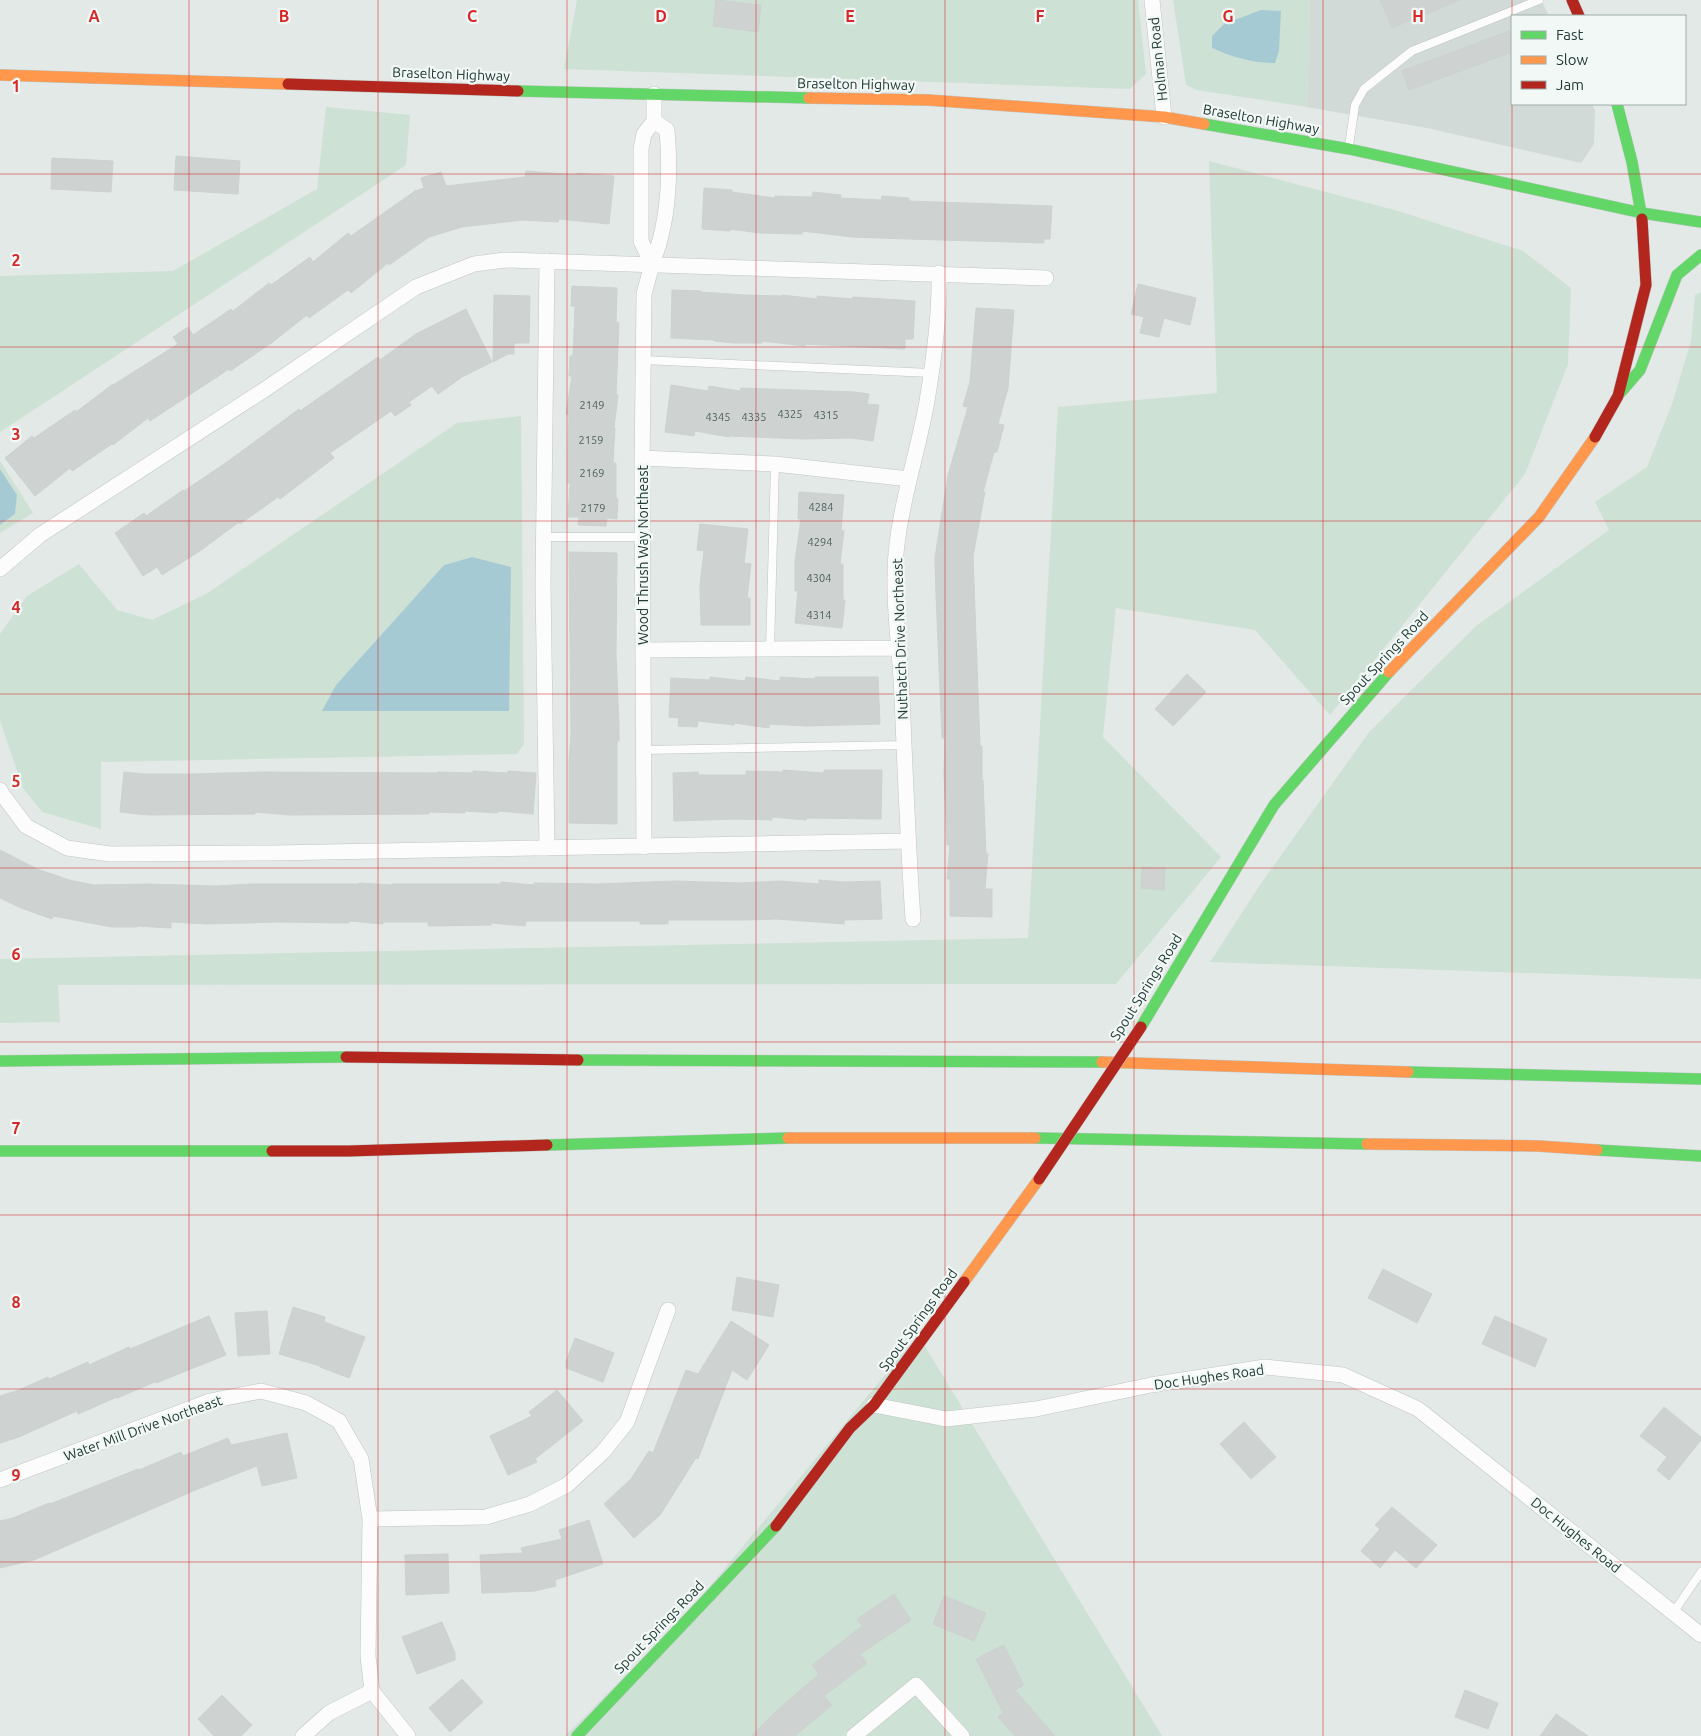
<svg xmlns="http://www.w3.org/2000/svg" width="1701" height="1736" viewBox="0 0 1701 1736" font-family="Ubuntu,sans-serif">
  <style>
    .built { fill: #d1dad6 }
    .green { fill: #cde1d5; fill-rule: evenodd }
    .water { fill: #a6cad4 }
    .building { fill: #ced2d1; stroke: #ccd2cf }
    .lines { fill: none; stroke-linecap: round; stroke-linejoin: round }
    .lane-casing { stroke: #c0c5c3; stroke-width: 9 }
    .street-casing { stroke: #c0c5c3; stroke-width: 16 }
    .fast-casing { stroke: #bfc6c4; stroke-width: 12 }
    .slow-casing { stroke: #bfc6c4; stroke-width: 12 }
    .jam-casing { stroke: #bfc6c4; stroke-width: 12 }
    .lane { stroke: #fbfcfb; stroke-width: 8 }
    .street { stroke: #fbfcfb; stroke-width: 15 }
    .fast { stroke: #63d668; stroke-width: 11 }
    .slow { stroke: #ff974d; stroke-width: 11 }
    .jam { stroke: #b3261e; stroke-width: 11 }
    .jam-bridge-casing { stroke: #bfc6c4; stroke-width: 12; stroke-linecap: butt }
    .jam-bridge { stroke: #b3261e; stroke-width: 11 }
    .grid { fill: none; stroke: #d62828; stroke-width: 1; stroke-opacity: 0.55 }
    .labels { text-anchor: middle; dominant-baseline: central; stroke-width: 4.5; stroke-linejoin: round; paint-order: stroke }
    .number-label { font-size: 11px; fill: #4d605d }
    .street-label { font-size: 14px; fill: #223a36; stroke: #f1f8f5 }
    .grid-label { font-size: 16px; text-anchor: middle; font-weight: bold; fill: #d62828; stroke: #f1f8f5; stroke-width: 4.5; stroke-linejoin: round; paint-order: stroke }
  </style>
  <rect width="100%" height="100%" fill="#e3e9e6"/>
  <path class="built" d="M1310 0H1541L1549 16H1512V104H1592L1595 110 1594 144 1581 163 1427 128 1307 107Z"/>
  <path class="green" d="M577 0H1138L1146 74 1130 89 564 69Z
    M1173 0H1310L1307 107 1197 90 1186 85Z
    M326 107 410 115 406 165 0 432V276L173 271 317 189Z
    M1209 161 1398 211 1523 251 1571 288 1568 364 1525 474 1330 715 1255 630 1116 608 1103 737 1221 857 1116 984 58 985 60 1022 0 1023V959L1028 938 1058 407 1217 393Z
    M1701 292V979L1210 962 1262 882 1370 731 1476 626 1609 530 1595 502 1647 467 1672 404 1691 341 1695 295Z
    M521 416 524 744 517 754 101 762V829L42 812 23 788 0 721V634L27 596 79 564 117 610 152 620 206 594 457 423ZM472 557 323 711 336 685 444 565Z
    M0 461 33 513 0 533V525L15 514 17 495 0 469Z
    M918 1335 1162 1736H565L687 1614Z"/>
  <path class="water" d="M1261 10 1281 11 1279 51 1275 63C1252 63 1232 57 1212 48V36L1224 24Z
    M0 469 17 495 15 514 0 525Z
    M472 557 511 567 509 711H322L336 685 444 565Z"/>
  <path class="building" d="M716 0 761 5 758 32 713 26Z
    M1380 0H1460L1392 28Z
    M1512 30V52L1409 90 1402 71Z
    M176 156 240 161 238 194 174 190Z
    M52 158 113 161 111 192 51 189Z
    M526 171 577 175V173L614 176 609 224 559 219 558 222 522 220 462 227 429 237 389 265 388 263 351 293 348 290 309 318 307 315 270 344 230 371 229 369 150 421 148 418 113 445 112 444 72 471 70 468 35 496 5 458 32 436 34 438 75 410 76 412 113 384V385L178 344 173 337 188 327 193 335 231 309 233 311 269 283 271 285 310 257 313 262 348 233 351 236 415 191 424 188 421 178 441 172 446 186 525 177Z
    M704 188 732 190V192L775 198V196L812 197 813 192 841 195 840 198 881 200 882 196 909 198V201L1052 206 1050 239H1044V243L907 239 852 237 802 231V234L760 233 730 229V231L702 229Z
    M1138 284 1196 298 1190 325 1164 318 1159 337 1140 333 1144 317 1131 314Z
    M572 286 617 288 616 322 619 323 616 395H618L614 428H615L613 463H616V498L618 499 617 519 607 518 606 526 578 525 579 517H568L570 483H568V452L569 415 566 414 572 376H569L570 356H573L575 306H571Z
    M672 290 701 291V292L744 295 782 296V295L817 299V296L852 299 853 297 915 301 913 339H905V349L805 344V346L762 341V343H734L714 341V340L671 338Z
    M494 295 530 296 529 343H514V354H508L493 362Z
    M976 308 1014 310 1008 388 998 424 1004 425 997 452H994L983 492H985L973 556 980 746H982V780H983L986 854H988L985 889H992V917L950 916V879H947L950 845H947L944 773 945 738H942L936 594 935 557 948 475 968 407 963 406 970 382Z
    M466 309 492 362 462 377 438 394 432 386 409 402 411 405 395 416 391 411 330 453 334 458 280 499 278 497 240 524 239 522 200 551 162 575 157 567 143 576 115 533 144 513 146 516 183 490 184 491 227 462 299 409 300 411 378 357 380 360 416 334Z
    M671 385 708 391 709 386 740 391 741 388 854 392 869 394 867 404 879 405 873 441 852 438 803 439 729 436V437L695 431 694 436 665 432Z
    M799 492 844 495 841 530 844 531 840 564H843V600H845L842 628 795 623 798 591H795V561L801 519H798Z
    M700 524 748 529 744 563 751 564 747 598H750V625H701L700 585 704 551 697 550Z
    M569 552 617 553 616 655 619 725V741H617V824L569 823V762L571 733Z
    M1187 674 1206 692 1173 726 1155 709Z
    M710 677 745 681 746 677 780 681V677L815 679V677H878L880 724 806 726 769 724V728L734 723V725L698 721 697 727 678 726 679 718 669 717 671 678 710 680Z
    M783 770 824 773V770H882L881 819 806 818V820L772 817V820L736 819 674 821 673 773 698 772 699 775H746V771L783 772Z
    M473 771 508 773V771L536 773 533 814 498 811V813L465 811V813L429 812V814L290 815 255 812V814L148 815 120 812 124 772 145 774H192L263 772 437 773V772L473 773Z
    M0 850 37 869 69 880 94 885 147 884 216 886 251 884H359V883L392 885V884H501V882L534 885V883L598 884 676 881 739 883 779 881 819 884V880L843 882 880 881 882 919 844 920V924L776 919 744 920H668V924H640V921H526L525 926 491 923V925L428 926V922H383V924L349 921V923L279 922 207 924 171 922V928L137 926V927H112L53 916 52 919 21 908 0 898Z
    M1142 867 1165 868 1164 890 1141 888Z
    M1383 1269 1432 1294 1417 1323 1368 1298Z
    M737 1277 779 1285 773 1317 732 1310Z
    M293 1307 325 1317 324 1322 365 1337 349 1378 320 1367V1366L279 1354Z
    M267 1311 270 1354 238 1356 235 1313Z
    M209 1316 226 1355 156 1383 155 1382 117 1398V1397L78 1414 77 1411 19 1437 0 1443V1396L19 1390 48 1377 49 1379 88 1362 89 1365 129 1347 130 1349Z
    M1495 1316 1547 1339 1535 1367 1482 1344Z
    M731 1321 769 1345 747 1380 732 1370 698 1459 696 1458 660 1515 634 1538 604 1504 631 1479 649 1451 653 1453 686 1370 698 1374Z
    M575 1338 614 1353 603 1382 566 1368V1362Z
    M557 1390 583 1421 535 1459 537 1462 508 1475 490 1436 532 1416 529 1412Z
    M1664 1407 1701 1437V1440L1669 1480 1657 1470 1667 1457 1640 1436Z
    M1244 1422 1276 1457 1251 1479 1220 1444Z
    M287 1433 297 1478 262 1486 257 1466 198 1489 34 1560 0 1568V1521L13 1518 49 1503 50 1504 138 1469 139 1470 181 1452 183 1456 228 1438 231 1445Z
    M1392 1507 1437 1545 1416 1568 1395 1550 1380 1568 1361 1551 1380 1529 1375 1525Z
    M589 1520 603 1564 555 1580 556 1586 535 1591 482 1593 480 1555 523 1553 521 1548 562 1539 559 1530Z
    M448 1554 449 1593 406 1595 405 1555Z
    M894 1594 911 1620 860 1654 867 1663 824 1696 832 1705 795 1736H751L774 1713 819 1674 812 1665 862 1626 857 1619Z
    M944 1596 986 1613 974 1641 933 1624Z
    M442 1622 455 1653V1660L417 1674 402 1637Z
    M1004 1645 1024 1685 1015 1690 1055 1736H1015L998 1717 1003 1713 976 1659Z
    M462 1679 483 1702 450 1732 429 1708Z
    M1465 1690 1498 1703 1488 1729 1455 1717Z
    M222 1695 252 1725 241 1736H214L198 1719Z
    M1556 1714 1588 1736H1540Z"/>
  <g class="lines">
    <g class="lane-casing">
      <path id="lane" d="M1349 146 1355 105 1364 89 1412 51 1539 0
        M643 360 931 373
        M543 537H642
        M770 649 775 464
        M644 750 904 745
        M1673 1613 1701 1572"/>
    </g>
    <g class="street-casing">
      <path id="street" d="M1152 0 1164 117
        M654 94V121L644 134 641 149V241L652 264C669 222 671 176 667 130L654 121
        M642 458 775 464 909 479
        M0 569 40 535 264 390 416 287 474 264 505 260 1046 278
        M643 650 899 648
        M0 790 2 794 26 826 67 848 110 854 274 853 908 841
        M644 847 642 468 644 294 652 264
        M547 848 543 584 547 261
        M913 919C908 845 905 771 902 696 900 649 892 600 896 553 901 501 918 452 927 401 934 359 940 316 939 273
        M874 1405 946 1419 1036 1409 1151 1385 1265 1367 1343 1375 1418 1409 1701 1635
        M0 1480 210 1401 261 1391 306 1403 339 1421 361 1459 370 1519 368 1656 372 1691 408 1736
        M370 1519 486 1517 530 1504 567 1485 603 1452 627 1422 668 1310
        M303 1736 329 1713 372 1691
        M854 1736 916 1685 962 1736"/>
    </g>
    <g class="fast-casing">
      <path id="fast" d="M518 91 809 98
        M1617 104 1632 162 1642 219
        M1204 124 1349 149 1642 213 1701 222
        M1621 392 1640 370 1677 275 1701 255
        M1141 1027 1274 805 1389 672
        M578 1060 1102 1062
        M0 1061 346 1057
        M1408 1072 1701 1079
        M1035 1138 1367 1144
        M547 1145 788 1138
        M1597 1150 1701 1156
        M0 1151H272
        M577 1736 776 1526"/>
    </g>
    <g class="slow-casing">
      <path id="slow" d="M0 75 288 84
        M809 98 928 100 1164 117 1204 124
        M1389 672 1539 517 1595 437
        M1102 1062 1408 1072
        M788 1138H1035
        M1367 1144 1538 1146 1597 1150
        M964 1282 1039 1179"/>
    </g>
    <g class="jam-casing">
      <path id="jam" d="M1572 0 1579 16
        M288 84 518 91
        M1595 437 1618 396 1646 285 1642 219
        M346 1057 578 1060
        M272 1151H349L547 1145
        M776 1526 850 1428 874 1405 964 1282"/>
    </g>
    <use href="#lane" class="lane"/>
    <use href="#street" class="street"/>
    <use href="#fast" class="fast"/>
    <use href="#slow" class="slow"/>
    <use href="#jam" class="jam"/>
    <g class="jam-bridge-casing">
      <path id="jam-bridge" d="M1039 1179 1141 1027"/>
    </g>
    <use href="#jam-bridge" class="jam-bridge"/>
  </g>
  <path class="grid" d="M189 0V1736M378 0V1736M567 0V1736M756 0V1736M945 0V1736M1134 0V1736M1323 0V1736M1512 0V1736M0 174H1701M0 347H1701M0 521H1701M0 694H1701M0 868H1701M0 1042H1701M0 1215H1701M0 1389H1701M0 1562H1701"/>
  <g class="labels">
    <g class="number-label">
      <text x="592" y="405">2149</text>
      <text x="790" y="414">4325</text>
      <text x="826" y="415">4315</text>
      <text x="718" y="417">4345</text>
      <text x="754" y="417">4335</text>
      <text x="591" y="440">2159</text>
      <text x="592" y="473">2169</text>
      <text x="821" y="507">4284</text>
      <text x="593" y="508">2179</text>
      <text x="820" y="542">4294</text>
      <text x="819" y="578">4304</text>
      <text x="819" y="615">4314</text>
    </g>
    <g class="street-label">
      <text transform="translate(1158 59) rotate(-96)">Holman Road</text>
      <text transform="translate(451 74) rotate(2)">Braselton Highway</text>
      <text transform="translate(856 84) rotate(1)">Braselton Highway</text>
      <text transform="translate(1261 119) rotate(10)">Braselton Highway</text>
      <text transform="translate(643 555) rotate(-90)">Wood Thrush Way Northeast</text>
      <text transform="translate(900 639) rotate(-92)">Nuthatch Drive Northeast</text>
      <text transform="translate(1384 658) rotate(-47)">Spout Springs Road</text>
      <text transform="translate(1146 987) rotate(-58)">Spout Springs Road</text>
      <text transform="translate(918 1320) rotate(-54)">Spout Springs Road</text>
      <text transform="translate(1209 1377) rotate(-8)">Doc Hughes Road</text>
      <text transform="translate(143 1428) rotate(-20)">Water Mill Drive Northeast</text>
      <text transform="translate(1576 1535) rotate(39)">Doc Hughes Road</text>
      <text transform="translate(659 1627) rotate(-46)">Spout Springs Road</text>
    </g>
  </g>
  <g class="grid-label">
    <text x="94" y="22">A</text>
    <text x="284" y="22">B</text>
    <text x="472" y="22">C</text>
    <text x="661" y="22">D</text>
    <text x="850" y="22">E</text>
    <text x="1040" y="22">F</text>
    <text x="1228" y="22">G</text>
    <text x="1418" y="22">H</text>
    <text x="16" y="92">1</text>
    <text x="16" y="266">2</text>
    <text x="16" y="440">3</text>
    <text x="16" y="613">4</text>
    <text x="16" y="787">5</text>
    <text x="16" y="960">6</text>
    <text x="16" y="1134">7</text>
    <text x="16" y="1308">8</text>
    <text x="16" y="1481">9</text>
  </g>
  <rect x="1511" y="15" width="175" height="90" fill="#f1f8f5" stroke="#9eaca9"/>
  <rect x="1521" y="31" width="25" height="8" fill="#63d668" stroke="#9eaca9"/>
  <text x="1556" y="40" font-size="15" fill="#223a36">Fast</text>
  <rect x="1521" y="56" width="25" height="8" fill="#ff974d" stroke="#9eaca9"/>
  <text x="1556" y="65" font-size="15" fill="#223a36">Slow</text>
  <rect x="1521" y="81" width="25" height="8" fill="#b3261e" stroke="#9eaca9"/>
  <text x="1556" y="90" font-size="15" fill="#223a36">Jam</text>
</svg>
